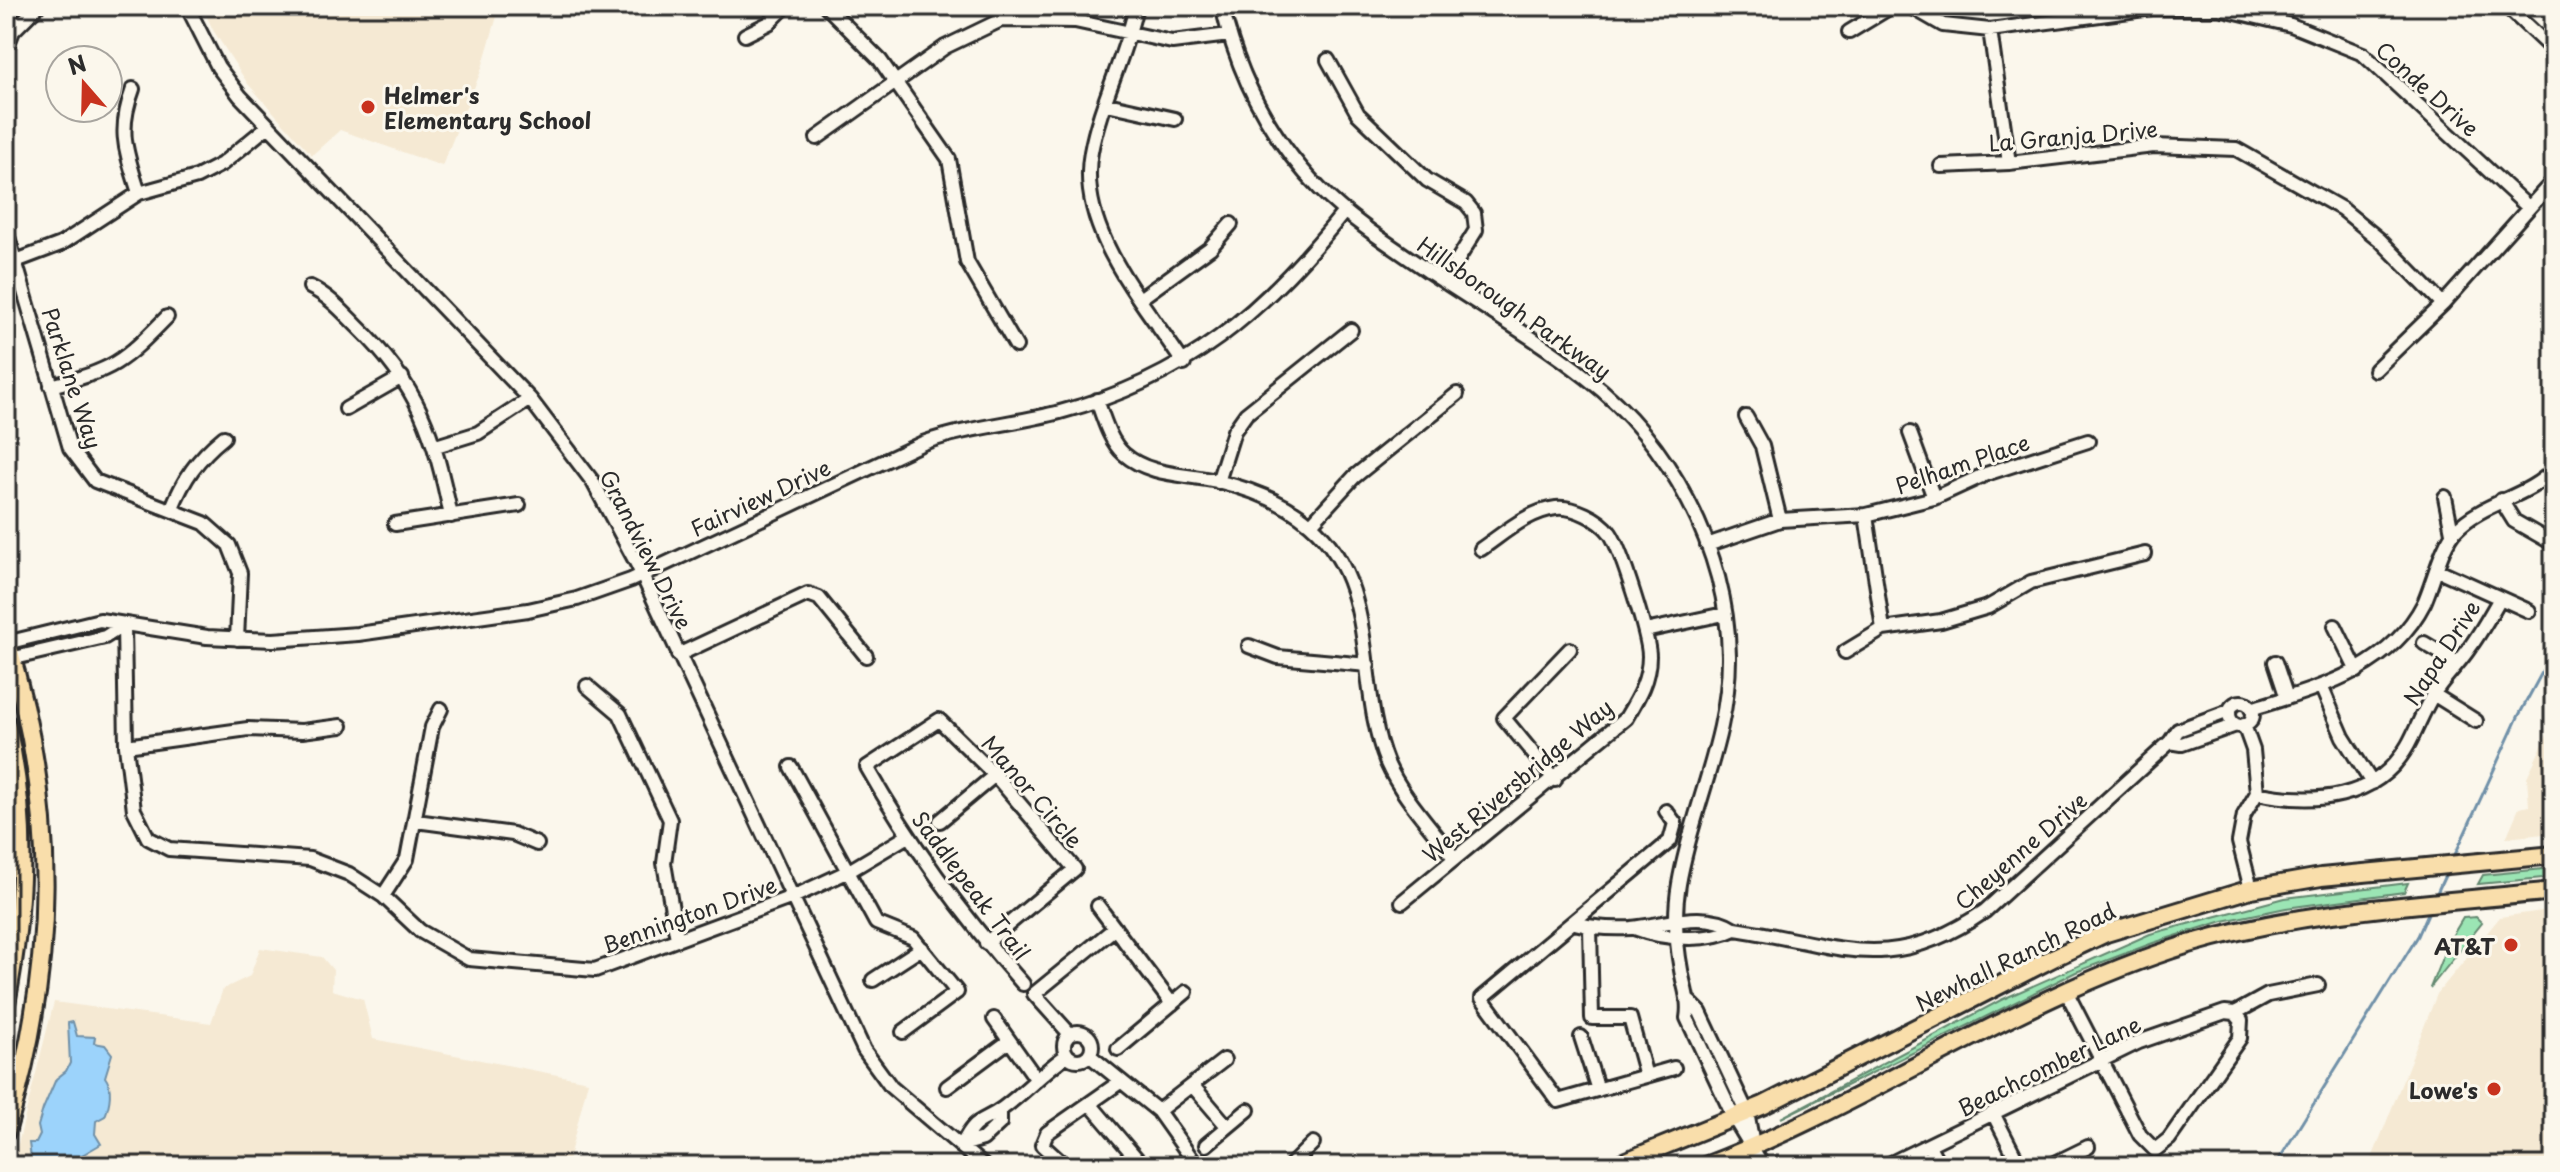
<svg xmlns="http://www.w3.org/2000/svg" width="2560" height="1172" viewBox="0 0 2560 1172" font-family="'Playpen Sans',sans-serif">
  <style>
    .built { fill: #f5e9d3 }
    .green { fill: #9be5b4; stroke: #638870; stroke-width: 2 }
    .water { fill: #9cd3fb; stroke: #6f90a8; stroke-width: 2 }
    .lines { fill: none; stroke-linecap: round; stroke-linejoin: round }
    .stream { stroke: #6f90a8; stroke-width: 3 }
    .minor-casing { stroke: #2b2b2b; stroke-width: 18 }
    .major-casing { stroke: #2b2b2b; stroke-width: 22 }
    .minor { stroke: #fbf7ec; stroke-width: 12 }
    .major { stroke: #f9deab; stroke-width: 16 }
    .poi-dot { fill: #c8321e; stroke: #fbf7ec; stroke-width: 3 }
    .labels { text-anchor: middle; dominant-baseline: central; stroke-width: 6; stroke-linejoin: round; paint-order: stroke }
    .street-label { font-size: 22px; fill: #2b2b2b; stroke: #fbf7ec }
    .poi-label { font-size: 22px; font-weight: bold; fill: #2b2b2b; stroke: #fbf7ec; text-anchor: end }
  </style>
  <rect width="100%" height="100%" fill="#fbf7ec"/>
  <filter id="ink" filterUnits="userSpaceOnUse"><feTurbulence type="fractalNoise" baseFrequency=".0125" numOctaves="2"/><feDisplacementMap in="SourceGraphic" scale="16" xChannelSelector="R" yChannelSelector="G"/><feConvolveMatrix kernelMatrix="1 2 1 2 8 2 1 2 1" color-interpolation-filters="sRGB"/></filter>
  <g filter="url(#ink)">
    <path class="built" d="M202 6H493L498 13 481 71 442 166 340 130 312 155 248 84 213 30Z
      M2554 721V833L2506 838 2519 808 2529 806 2527 777Z
      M2554 879V1166H2369L2437 994 2500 917 2549 910Z
      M260 948 322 957 333 970 332 990 363 999 373 1039 588 1081 567 1166H17L16 1152 54 1002 211 1023 223 989 250 976Z"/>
    <path class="green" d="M2554 868V877L2478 884 2483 875Z
      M2408 883 2404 892 2286 908 2223 921 2153 943 2076 972 1781 1118 2001 1000 2150 934 2285 898Z
      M2463 918 2476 917 2482 923 2430 988 2448 943Z"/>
    <path class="water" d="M73 1022 77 1036 95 1037 94 1043 105 1045 112 1054 105 1077C113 1087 110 1104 105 1116L96 1121 95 1134 101 1144 63 1166H32L29 1143H36L40 1135 38 1126 43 1109 56 1079 66 1071 70 1063 68 1023Z"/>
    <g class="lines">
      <path class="stream" d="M2453 859 2518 717 2554 650
        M2436 895 2448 869
        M2275 1166 2418 936 2430 909"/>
      <g class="minor-casing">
        <path id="minor" d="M187 6 218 67 240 96 530 399 593 482 637 564 864 1050 891 1087 984 1166
          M826 6 880 60 949 159 967 262 1016 346
          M1136 6C1126 56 1100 102 1091 152 1076 230 1144 302 1184 364
          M1222 6C1238 75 1270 138 1320 189 1352 221 1390 245 1428 271 1481 306 1537 339 1587 378 1670 442 1727 550 1729 655 1730 736 1692 807 1679 884 1674 912 1676 943 1681 970 1684 988 1690 1000 1687 1018L1734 1118 1763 1166
          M1910 6 1943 25 1990 30 2152 8H2219L2291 25 2363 54 2528 207
          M2506 6 2554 51
          M1990 30 2009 163
          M1849 32 1892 6
          M745 35 769 23 786 6
          M6 49 13 31 38 6
          M1328 60 1358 114 1427 180 1466 203 1474 213 1476 230 1444 282
          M133 89C117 132 126 151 139 193
          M1107 104 1175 119
          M817 138 945 47 1001 20 1075 21 1172 42 1229 35
          M1941 166 2009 163 2154 146 2236 149 2342 209 2380 240 2443 304
          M6 230 70 448 95 481 204 523 229 545 240 573 237 639
          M16 261 61 244 139 193 197 177 222 164 267 127
          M310 287C329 296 342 311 357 326 419 386 434 434 451 516
          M1141 298 1210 248 1231 224
          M2375 370 2443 304 2554 180
          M51 386C115 369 121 364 167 317
          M1097 400C1103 417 1110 442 1124 454 1149 476 1186 474 1217 481 1250 489 1284 501 1310 524 1381 585 1355 685 1387 763 1402 797 1432 828 1454 858
          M346 409 402 377
          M1746 417 1762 446 1780 520
          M1910 433 1934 498
          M436 446 478 433 530 399
          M1218 482 1234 431 1246 414 1351 330
          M2445 497 2452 532
          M2501 500 2514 521 2554 544
          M171 510C184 478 197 459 224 437
          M1866 515 1883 629
          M395 524 519 505
          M1311 524 1354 477 1457 394
          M1707 545 1780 520 1866 515 1934 498 1986 474 2088 441
          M2438 570 2529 611
          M124 625 126 746 134 810 148 838 169 849 310 859 349 874 383 896 420 931 469 959 595 970 795 896 849 871 906 837
          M2335 626 2357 671
          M1645 631 1724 614
          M6 643 100 620 207 637 273 640 358 634 528 610 577 599 631 580 923 443C967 427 1014 424 1060 412 1186 379 1264 312 1344 212
          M2424 643 2458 663
          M1249 646 1278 657 1368 665
          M1845 652 1883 629 1941 621 1988 607 2031 582 2145 554
          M678 655 808 594 819 598 866 656
          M6 660 105 637 124 625
          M2275 662 2287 698
          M587 686 620 714 670 820 664 863 677 939
          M2321 686 2343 737 2372 783
          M2433 694 2476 721
          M2229 714a12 12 0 1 1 24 0a12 12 0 1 1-24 0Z
          M2251 709C2318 688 2390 670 2424 603 2433 584 2442 543 2456 530 2484 501 2528 498 2554 469
          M2244 725 2253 750 2257 793 2244 815 2239 842 2251 889
          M2170 742 2182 744 2236 725
          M126 746 248 729 302 731 341 726
          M791 767 876 923 913 938 957 992 903 1032
          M1555 780 1504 718 1570 649
          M2257 793C2313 805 2377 801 2408 745 2417 729 2423 711 2433 695 2443 678 2459 664 2470 647 2481 632 2490 616 2499 600
          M1666 811 1675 823 1670 841 1482 998 1558 1101 1674 1068
          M416 821 513 834 537 844
          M940 821 995 775
          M383 896 407 859 432 727 441 709
          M1402 902 1626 718C1638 698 1649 680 1649 656 1649 637 1621 549 1610 533 1600 519 1573 506 1556 508 1528 511 1503 534 1481 549
          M1098 906 1172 1004
          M1575 923C1593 928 1613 929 1631 928 1664 925 1705 909 1735 929 1838 944 1889 978 1985 911L2170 742 2178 730 2229 711
          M1590 927 1592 1018H1630L1646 1076
          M1634 928C1662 939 1707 943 1735 929
          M986 943 1075 869 995 775 939 720 867 767C912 847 962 915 1023 984
          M873 980 922 948
          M2067 993 2140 1135 2155 1150
          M1690 1002 1700 1012 1747 1112 1752 1139
          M2235 1013 2268 995 2318 985
          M994 1019 1035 1077
          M1064 1046a14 14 0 1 1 28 0a14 14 0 1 1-28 0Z
          M1070 1034 1034 994 1115 928
          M1581 1037 1598 1090
          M1118 1049 1186 992
          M1089 1055 1158 1111 1197 1166
          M1192 1085 1227 1126
          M947 1087 1009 1041
          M1091 1105 1143 1166
          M1158 1111 1224 1060
          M1993 1113 2020 1166
          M962 1145C976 1116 981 1124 1003 1108 1025 1092 1044 1071 1067 1055
          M962 1145 983 1139 1000 1123V1110
          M1206 1145 1248 1110
          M1929 1146 1940 1166
          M2155 1150 2169 1139 2240 1038 2241 1020 2235 1013
          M1065 1166 1042 1145 1047 1133 1120 1082
          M1290 1166 1313 1143
          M1885 1166 2139 1042 2225 1012 2235 1013
          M2049 1166 2088 1147"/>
      </g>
      <g class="major-casing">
        <path id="major" d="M6 638C58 806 57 965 6 1132
          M6 723C29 818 24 909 6 1004
          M1614 1166 1764 1105 2057 956 2106 933 2251 889 2321 877 2554 855
          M1705 1166C1870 1103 2019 996 2189 944 2306 909 2433 904 2554 891"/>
      </g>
      <use href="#minor" class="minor"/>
      <use href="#major" class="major"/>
    </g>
  </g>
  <g class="poi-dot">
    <circle cx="368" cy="107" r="8"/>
    <circle cx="2511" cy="945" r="8"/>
    <circle cx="2494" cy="1089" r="8"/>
  </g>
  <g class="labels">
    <g class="street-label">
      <text transform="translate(2428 88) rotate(42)">Conde Drive</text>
      <text transform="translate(2073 135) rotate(-5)">La Granja Drive</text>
      <text transform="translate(1515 307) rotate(35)">Hillsborough Parkway</text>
      <text transform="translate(73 378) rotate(72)">Parklane Way</text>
      <text transform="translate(1962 463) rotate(-19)">Pelham Place</text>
      <text transform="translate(760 497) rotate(-25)">Fairview Drive</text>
      <text transform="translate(647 549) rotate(63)">Grandview Drive</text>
      <text transform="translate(2441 652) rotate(-57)">Napa Drive</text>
      <text transform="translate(1517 780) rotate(-40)">West Riversbridge Way</text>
      <text transform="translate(1033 791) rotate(49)">Manor Circle</text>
      <text transform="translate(2020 850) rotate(-41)">Cheyenne Drive</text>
      <text transform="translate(972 885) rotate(53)">Saddlepeak Trail</text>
      <text transform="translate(689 914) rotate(-20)">Bennington Drive</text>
      <text transform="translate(2015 956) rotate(-26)">Newhall Ranch Road</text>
      <text transform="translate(2049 1065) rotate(-26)">Beachcomber Lane</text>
    </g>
    <g class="poi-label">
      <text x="384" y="94" text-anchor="start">Helmer's<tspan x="384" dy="25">Elementary School</tspan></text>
      <text x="2495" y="945">AT&amp;T</text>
      <text x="2478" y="1089">Lowe's</text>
    </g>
  </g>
  <rect width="2560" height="1172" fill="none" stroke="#fbf7ec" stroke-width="32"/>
  <rect x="16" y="16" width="2528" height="1140" fill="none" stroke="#2b2b2b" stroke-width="3" filter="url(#ink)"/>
  <g transform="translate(84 84) rotate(340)"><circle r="38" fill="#fbf7ec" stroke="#a8a59f" stroke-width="2"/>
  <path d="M0-6L14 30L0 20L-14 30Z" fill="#c8321e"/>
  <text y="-12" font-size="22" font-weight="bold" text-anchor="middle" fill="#2b2b2b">N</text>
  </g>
</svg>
